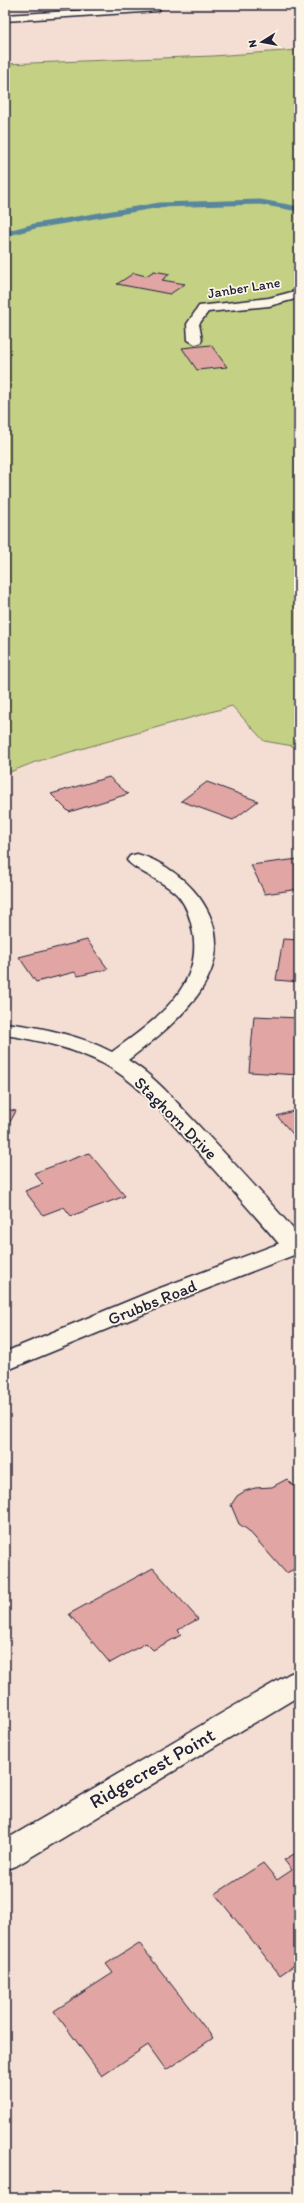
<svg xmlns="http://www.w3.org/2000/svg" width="304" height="2203" viewBox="0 0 304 2203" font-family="Itim,sans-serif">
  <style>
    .green { fill: #c4d084; stroke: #737960 }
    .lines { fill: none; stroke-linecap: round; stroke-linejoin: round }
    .stream { stroke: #59869c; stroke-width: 5 }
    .building { fill: #e1a6a4; stroke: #22223b }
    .service-casing { stroke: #22223b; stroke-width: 3 }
    .minor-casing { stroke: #22223b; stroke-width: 3 }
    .tertiary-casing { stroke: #22223b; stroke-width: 3 }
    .service { fill: #fcf5e5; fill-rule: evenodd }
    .minor { fill: #fcf5e5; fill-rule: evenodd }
    .tertiary { fill: #fcf5e5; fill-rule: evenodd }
    .labels { text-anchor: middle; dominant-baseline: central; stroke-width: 3.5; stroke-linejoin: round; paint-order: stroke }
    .far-street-label { font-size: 14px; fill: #22223b; stroke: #fcf5e5 }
    .street-label { font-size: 17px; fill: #22223b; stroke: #fcf5e5 }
    .near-street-label { font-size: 20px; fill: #22223b; stroke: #fcf5e5 }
  </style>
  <rect width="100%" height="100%" fill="#f4ddd2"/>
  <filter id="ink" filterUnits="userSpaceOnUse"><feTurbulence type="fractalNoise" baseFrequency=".025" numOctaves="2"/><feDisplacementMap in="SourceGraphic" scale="8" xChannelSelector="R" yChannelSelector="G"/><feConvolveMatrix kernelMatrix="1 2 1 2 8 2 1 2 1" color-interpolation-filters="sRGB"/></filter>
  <g filter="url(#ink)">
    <path class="green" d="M299 50V747L264 741 232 706 35 762 5 774V64L213 56Z"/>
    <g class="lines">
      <path class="stream" d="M5 234 35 226 160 205 260 202 299 209"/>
    </g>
    <path class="building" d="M224 5H260L256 9 222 6Z
      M154 271 170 274 162 280 185 284 170 294 117 284 134 273 146 276Z
      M211 345 227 367 197 370 182 348Z
      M109 777 128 794 69 812 51 794Z
      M207 782 258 801 233 820 181 801Z
      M298 859 299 889 265 894 251 865Z
      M283 939 299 940V982L276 980Z
      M87 940 108 969 78 976 75 972 36 982 19 957Z
      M254 1016 299 1018V1075L249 1072Z
      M5 1109 16 1111 5 1131Z
      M299 1109V1141L277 1116Z
      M89 1153 125 1196 71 1216 64 1207 43 1215 25 1191 43 1184 34 1173Z
      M287 1479 299 1491V1567L286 1573 248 1530 239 1524 231 1505 237 1496 245 1491 255 1488 272 1487Z
      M153 1568 198 1619 178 1630 181 1635 153 1650 146 1643 110 1663 69 1614Z
      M299 1851V1962L280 1975 215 1894 263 1863 277 1880 292 1870 284 1860Z
      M139 1943 213 2038 166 2070 148 2045 102 2076 54 2011 113 1973 106 1964Z"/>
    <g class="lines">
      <g class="service-casing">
        <path id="service" d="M105 5H111L110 13 105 12Z"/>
      </g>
      <g class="minor-casing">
        <path id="minor" d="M155 6 160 9 158 11 5 21V15Z
          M299 290V298L269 306 208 312 199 324 202 340 200 343 195 344 188 340 187 324 199 306 269 298Z
          M137 854C160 860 185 878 199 897 249 966 178 1022 128 1060 155 1076 175 1101 196 1123 231 1160 266 1197 299 1236V1253L294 1254 286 1252C255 1215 223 1180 191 1144 165 1116 139 1083 104 1064 73 1048 39 1040 5 1035V1023C42 1027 79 1035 112 1052 151 1023 203 989 193 933 191 920 187 907 179 897 166 881 136 872 127 860L130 856Z
          M299 1670V1696L16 1866 5 1870V1840L289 1674Z"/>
      </g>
      <g class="tertiary-casing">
        <path id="tertiary" d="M299 1236V1253L173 1302 5 1371V1352L155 1290Z"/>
      </g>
      <use href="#service" class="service"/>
      <use href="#minor" class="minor"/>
      <use href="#tertiary" class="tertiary"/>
    </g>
  </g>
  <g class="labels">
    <g class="far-street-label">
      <text transform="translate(244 288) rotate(-9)">Janber Lane</text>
    </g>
    <g class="street-label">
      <text transform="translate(176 1118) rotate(45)">Staghorn Drive</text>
      <text transform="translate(152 1302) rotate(-22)">Grubbs Road</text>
    </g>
    <g class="near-street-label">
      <text transform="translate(152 1768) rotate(-30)">Ridgecrest Point</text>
    </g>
  </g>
  <rect width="304" height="2203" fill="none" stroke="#fcf5e5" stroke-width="20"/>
  <rect x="10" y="10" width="284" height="2183" fill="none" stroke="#22223b" stroke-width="1.5" filter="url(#ink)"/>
  <g transform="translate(262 42) rotate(259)" stroke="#fcf5e5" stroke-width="3" paint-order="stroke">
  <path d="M0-3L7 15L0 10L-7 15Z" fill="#22223b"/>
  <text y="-6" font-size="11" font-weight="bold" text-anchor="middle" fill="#22223b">N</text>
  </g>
</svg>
